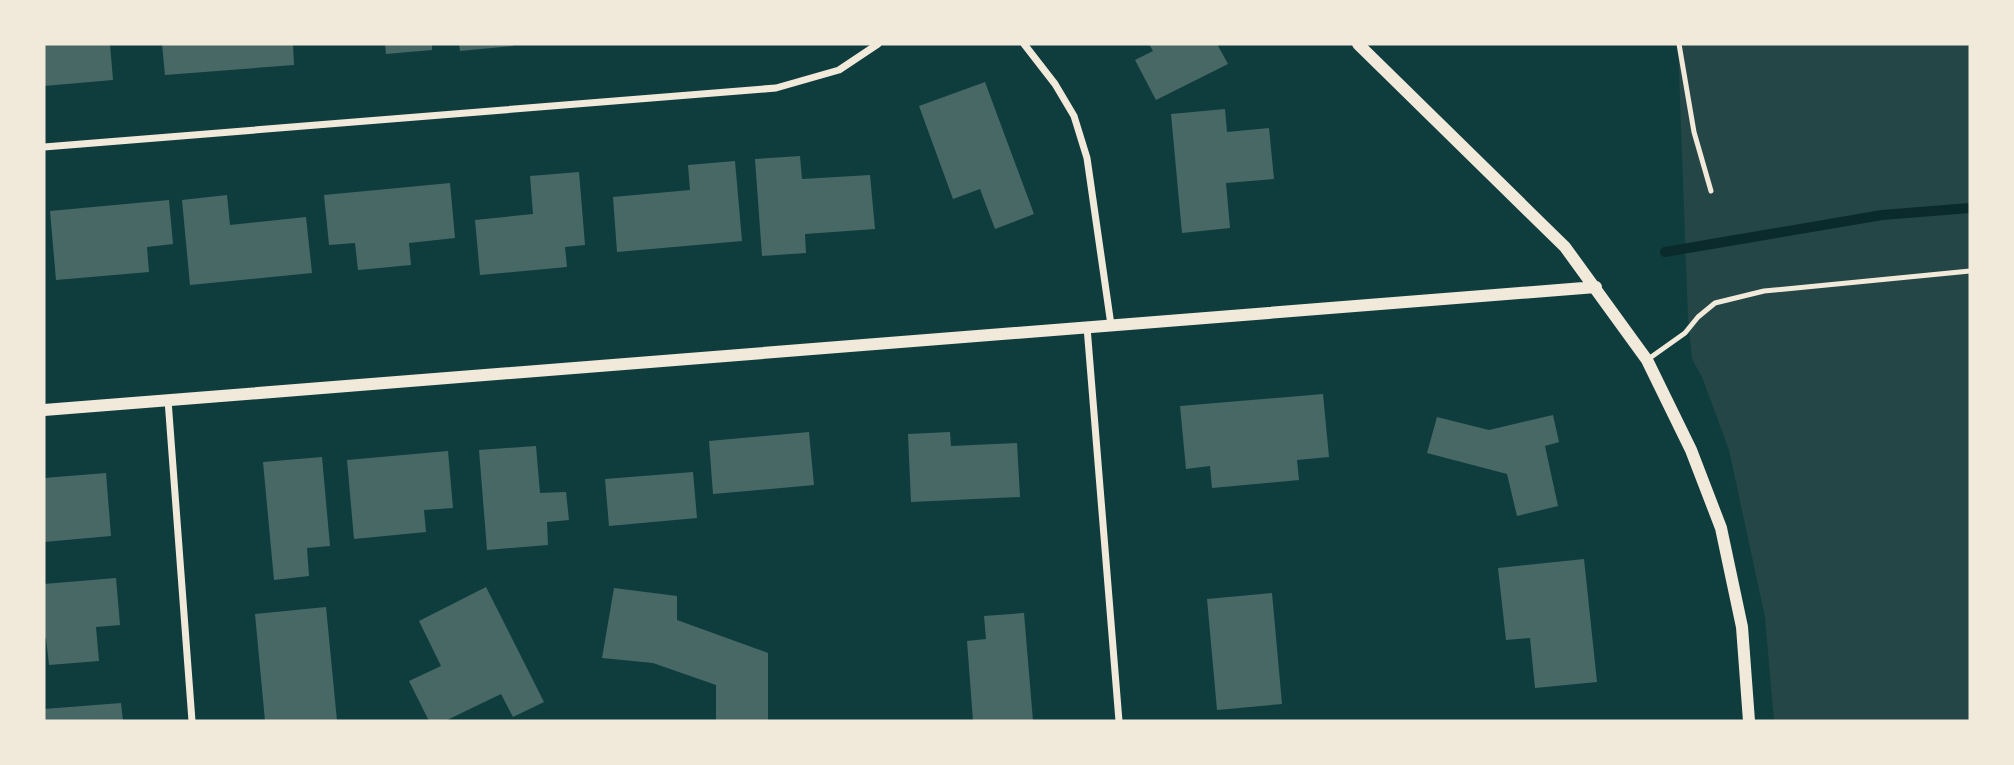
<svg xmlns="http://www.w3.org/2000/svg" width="2014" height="765" viewBox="0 0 2014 765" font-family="'PT Sans Narrow',sans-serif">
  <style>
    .green { fill: #244646 }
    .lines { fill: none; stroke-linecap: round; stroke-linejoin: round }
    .stream { stroke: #0a2a2b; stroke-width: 10 }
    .building { fill: #486865 }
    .service { stroke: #f1e9da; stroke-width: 5 }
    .minor { stroke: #f1e9da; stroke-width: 7 }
    .tertiary { stroke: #f1e9da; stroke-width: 12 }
  </style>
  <rect width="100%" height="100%" fill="#0f3d3e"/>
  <path class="green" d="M1678 44H1970V721H1774L1765 617 1729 450 1702 377 1692 359 1688 318Z"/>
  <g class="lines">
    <path class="stream" d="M1665 252 1882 215 1970 208"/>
  </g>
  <path class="building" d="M44 44H110L113 80 44 86Z
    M162 44H293L294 65 165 75Z
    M385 44H432V50L386 54Z
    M459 44H513V46L460 51Z
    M1149 44H1217L1228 64 1156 100 1135 60 1153 51Z
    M985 82 1034 214 995 229 980 189 953 199 919 106Z
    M1225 109 1227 132 1269 128 1274 179 1226 183 1230 228 1182 233 1171 114Z
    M800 156 802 179 870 175 875 229 805 234 806 253 762 256 755 159Z
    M735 161 742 241 617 252 613 197 690 190 688 165Z
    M579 172 585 245 565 247 567 267 480 275 475 220 533 214 530 176Z
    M450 183 455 238 409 243 411 265 358 270 355 243 329 245 324 195Z
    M227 195 230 225 306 217 312 273 190 285 182 200Z
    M169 200 173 244 147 247 149 272 56 280 50 211Z
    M1323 394 1329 457 1297 460 1299 480 1212 488 1210 466 1186 469 1180 406Z
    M1553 415 1559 442 1545 446 1558 506 1517 516 1507 474 1427 453 1437 417 1489 430Z
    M809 432 814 485 713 494 709 441Z
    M950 432 951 446 1017 443 1020 497 911 502 908 434Z
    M536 446 540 493 566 492 569 520 547 522 548 545 487 550 479 450Z
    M448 451 453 508 424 510 426 532 354 539 347 460Z
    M322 457 330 546 307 548 309 576 274 580 263 462Z
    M693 472 697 518 609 526 605 479Z
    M106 473 111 536 44 542V478Z
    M1584 559 1597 682 1535 688 1530 638 1506 640 1498 568Z
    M116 578 120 625 96 627 99 661 49 665 46 638H44V584Z
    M486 587 544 702 513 717 501 694 445 721H429L409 681 441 666 419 621Z
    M614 588 677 596V620L768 653V721H716V685L653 663 602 658Z
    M1272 593 1282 704 1217 710 1207 599Z
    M326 607 337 721H265L255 614Z
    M1024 613 1033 721H973L967 641 986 639 984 616Z
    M121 703 123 721H44V709Z"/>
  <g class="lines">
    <path class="service" d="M1679 44 1694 132 1711 191
      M1647 360 1685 333 1698 317 1715 303 1764 291 1970 271"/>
    <path class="minor" d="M1024 44 1055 84 1074 116 1087 158 1111 325
      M44 147 776 88 839 70 878 44
      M1087 327 1119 721
      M168 400 192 721"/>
    <path class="tertiary" d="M1358 44 1565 247 1647 360 1691 450 1721 528 1742 627 1749 721
      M44 410 1596 287"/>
  </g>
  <rect width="2014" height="765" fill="none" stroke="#f1e9da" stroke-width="91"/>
</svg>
